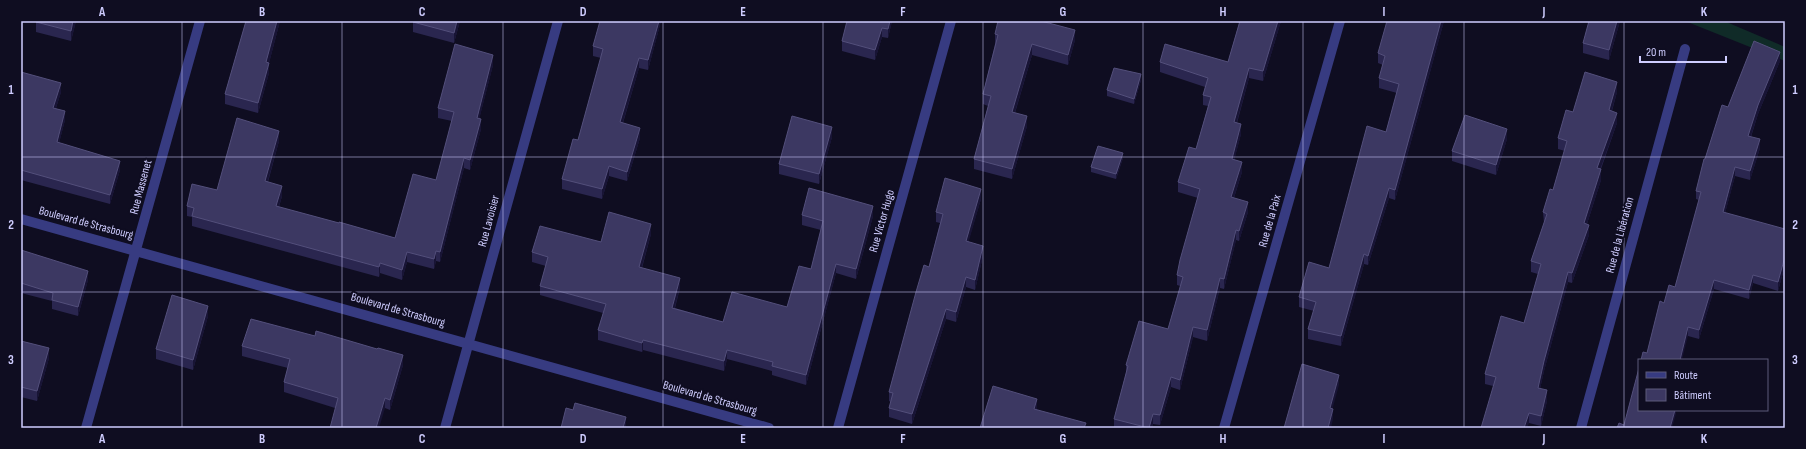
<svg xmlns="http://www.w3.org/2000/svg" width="1806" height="449" viewBox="0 0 1806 449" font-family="'Sofia Sans Condensed',sans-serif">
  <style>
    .green { fill: #102b28 }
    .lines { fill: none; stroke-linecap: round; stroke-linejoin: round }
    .minor { stroke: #373b81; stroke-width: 10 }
    .wall { fill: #2a264f }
    .shaded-wall { fill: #181435 }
    .building { fill: #3c3862; stroke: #534f7b }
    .grid { fill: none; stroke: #cfcdff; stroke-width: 1; stroke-opacity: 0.55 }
    .labels { text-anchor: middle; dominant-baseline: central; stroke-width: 4; stroke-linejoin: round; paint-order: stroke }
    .street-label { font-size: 12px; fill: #cfcdff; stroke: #0f0d21 }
    .neatline { fill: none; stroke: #cfcdff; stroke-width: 1.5 }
    .grid-label { font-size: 13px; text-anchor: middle; font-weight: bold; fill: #cfcdff }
  </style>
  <rect width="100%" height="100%" fill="#0f0d21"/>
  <path class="green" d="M1685 21H1724L1785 47V61Z"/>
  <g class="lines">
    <path class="minor" d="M21 219 769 428
      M86 428 200 21
      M445 428 558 21
      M838 428 951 21
      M1224 428 1340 21
      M1581 428 1685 49"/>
  </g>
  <path class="wall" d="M36 21H76L71 41 36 32Z
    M246 21H280L269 63V73L258 113 225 104V94Z
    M460 21 454 43 413 32V22Z
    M661 21 648 70 639 68 623 123 640 138 627 181 609 176 602 199 562 189V179L578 140 601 58 593 56V46Z
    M892 21 888 38 882 37 875 60 842 51V41Z
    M1232 21H1281L1263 81 1249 78 1237 123 1241 134 1234 160 1242 172 1234 198 1248 212 1239 241 1236 240 1224 289 1220 288 1207 341 1193 337 1180 390 1171 387 1160 425 1153 424 1152 428H1114V419L1126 373V365L1168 329 1180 286 1177 285V275L1198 198 1178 192V182L1196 149 1208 106 1203 105V95L1205 87 1160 72V62H1228L1239 23Z
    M1444 21 1395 200 1389 198 1368 265 1364 264 1341 346 1308 339V329L1314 311 1299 307V297L1329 268 1386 132 1397 93 1379 88V78L1383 65 1378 63V53Z
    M1589 21H1620L1609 60 1583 53V43Z
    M995 34 1075 40 1068 65 1032 55 1015 113 1027 126 1012 179 974 169V159L988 106 983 104V94L995 44Z
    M1780 61 1758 114 1751 137 1760 148 1750 180 1735 176 1725 213 1785 229V269H1784L1778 291 1753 283 1749 299 1714 289 1699 339 1688 336 1647 353 1664 303 1675 287 1699 200 1696 199V191L1705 159 1728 107Z
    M493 65 479 119 481 129 470 170 464 168 440 262 436 261 434 269 407 262 402 280 380 273 379 277 192 226V217L187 216V206L217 190 279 141 268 182 282 196 279 207 395 238 436 180 452 121 438 118V108Z
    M21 72 61 92 56 108 65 120 59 143 120 170 110 204 21 180Z
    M1141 80 1134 104 1107 96V90Z
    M1617 92 1612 111 1617 123 1601 169V180L1587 224 1589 235 1572 283 1568 282 1544 371 1540 389 1547 401 1541 426 1529 423 1493 386 1485 384V374L1524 323 1538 274 1531 272V261L1544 223 1543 212 1553 190 1565 151 1558 149V138L1573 112Z
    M832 137 819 184 779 174V164Z
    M1507 139 1496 175 1452 161V151Z
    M1123 158 1116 179 1091 172V167Z
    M981 199 968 242 983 256 975 290 966 287 956 322 946 319 912 424 889 417V408L891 402 889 401V392L929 267 940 223 936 222V212Z
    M802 215 873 216 856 279 836 273 806 385 772 375V371L727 359 724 371 643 350 642 352 598 340V330L603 313 540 295V286L546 266 532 262V252L651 234 642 268 680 288 675 308 723 322 787 307 811 269 821 230 802 225Z
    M21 250 88 280 78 316 52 309V301L21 293Z
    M208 316 193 370 156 359V349Z
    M21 341 49 358 37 401 21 397Z
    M242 346 403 365 390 410 385 408H335L284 392V382L288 368 242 356Z"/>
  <path class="shaded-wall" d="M73 21H76L71 41V31Z
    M277 21H280L269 63V73L258 113V103L266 62Z
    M457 21H460L454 43V33Z
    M659 21H661L648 70V60Z
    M890 21H892L888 38V29Z
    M1278 21H1281L1263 81V71Z
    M1441 21H1444L1395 200V190Z
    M1617 21H1620L1609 60V50Z
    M882 28V37L875 60V50Z
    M1075 30V40L1068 65V55Z
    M1032 44V55L1012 122V112Z
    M1780 52V61L1758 114 1748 145V136L1758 105Z
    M493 55V65L477 128V118Z
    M639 58V68L620 132V122Z
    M1249 68V78L1234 132V122Z
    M1141 74V80L1134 104V99Z
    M1617 82V92L1609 120V110Z
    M61 83V92L53 117V108Z
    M65 111V120L57 151V142Z
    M1617 113V123L1597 178V168Z
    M1027 116V126L1012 179V169Z
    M481 119V129L470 170V160Z
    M1241 124V134L1232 169V159Z
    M832 127V137L819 184V174Z
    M640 128V138L627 181V172Z
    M1507 129V139L1496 175V165Z
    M279 131V141L265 191V181Z
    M1760 139V148L1750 180V171Z
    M1123 153V158L1116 179V174Z
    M464 158V168L440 262V252Z
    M120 161V170L110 204V195Z
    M1242 162V172L1231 207V197Z
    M609 166V176L602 199V189Z
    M1735 167V176L1723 221V212Z
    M1601 169V180L1584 233V223Z
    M282 186V196L276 216V206Z
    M1389 188V198L1368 265V256Z
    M981 189V199L966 251V241Z
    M1248 202V212L1239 241V231Z
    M873 206V216L856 279V269Z
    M651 224V234L639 277V267Z
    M1589 225V235L1572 283V273Z
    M1236 230V240L1224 289V279Z
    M983 246V256L975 290V280Z
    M436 251V261L434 269V259Z
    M407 252V262L402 280V270Z
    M1364 254V264L1341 346V336Z
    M1784 260V269L1778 291V282Z
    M380 263V273L379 277V267Z
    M836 264V273L806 385V375Z
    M88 271V280L78 316V307Z
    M1568 272V282L1544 371 1538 398V388L1544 361Z
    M1753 275V283L1749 299V290Z
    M966 277V287L956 322V312Z
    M680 278V288L672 317V308Z
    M1220 278V288L1207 341V330Z
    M1714 280V289L1699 339V330Z
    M208 306V316L193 370V360Z
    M946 309V319L912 424V414Z
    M1193 327V337L1180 390V380Z
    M1688 327V336L1682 360H1680Z
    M643 340V350L642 352V343Z
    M49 348V358L37 401V391Z
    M727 350V359L724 371V361Z
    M403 355V365L390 410V400Z
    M1339 375V385L1330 418V408Z
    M1171 377V387L1160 425V415Z
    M1547 390V401L1541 426V416Z
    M385 398V408L379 428H376Z
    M1037 399V409L1034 419V409Z
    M1333 409V419L1331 428H1328Z
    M1675 410H1676V414L1672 428H1670Z
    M1529 413V423L1527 428H1524Z
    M1153 414V424L1152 428H1149Z
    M626 417V428H623Z"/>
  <path class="building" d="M36 21H73L71 31 36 22Z
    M246 21H277L266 62 269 63 258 103 225 94Z
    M414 21H457L454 33 413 22Z
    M600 21H659L648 60 639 58 620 122 640 128 627 172 609 166 602 189 562 179 573 139 578 140 603 49 593 46Z
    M847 21H890L888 29 882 28 875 50 842 41Z
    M998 21H1041L1075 30 1068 55 1032 44 1012 112 1027 116 1012 169 974 159 991 96 983 94 998 35 995 34Z
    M1240 21H1278L1263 71 1249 68 1234 122 1241 124 1232 159 1242 162 1231 197 1248 202 1239 231 1236 230 1224 279 1220 278 1207 330 1193 327 1180 380 1171 377 1160 415 1153 414 1149 428 1114 419 1128 366 1126 365 1139 321 1168 329 1183 277 1177 275 1180 260 1200 189 1178 182 1189 147 1196 149 1211 97 1203 95 1208 78 1160 62 1165 44 1228 62Z
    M1387 21H1441L1395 190 1389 188 1368 256 1364 254 1341 336 1308 329 1316 302 1299 297 1309 262 1329 268 1367 126 1386 132 1399 84 1379 78 1385 56 1378 53Z
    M1589 21H1617L1609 50 1583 43Z
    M1754 41 1780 52 1758 105 1748 136 1760 139 1750 171 1735 167 1723 212 1785 229V261L1784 260 1778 282 1753 275 1749 290 1714 280 1699 330 1688 327 1680 360H1641L1643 352 1647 353 1660 301 1664 303 1669 285 1675 287 1701 192 1696 191 1704 159H1705L1722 105 1728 107Z
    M455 44 493 55 477 118 481 119 470 160 464 158 440 252 436 251 434 259 407 252 402 270 380 263 379 267 192 216 194 208 187 206 192 184 217 190 237 118 279 131 265 181 282 186 276 206 339 223V222L395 238 413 174 436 180 454 112 438 108Z
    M1114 68 1141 74 1134 99 1107 90Z
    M21 72 61 83 53 108 65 111 57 142 120 161 110 195 21 170Z
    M1585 72 1617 82 1609 110 1617 113 1597 168 1601 169 1584 223 1589 225 1572 273 1568 272 1544 361 1538 388 1547 390 1541 416 1529 413 1524 428H1481L1496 377 1485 374 1501 316 1524 323 1541 264 1531 261 1547 214 1543 212 1550 189 1553 190 1567 141 1558 138 1566 110 1573 112Z
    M1465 115 1507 129 1496 165 1452 151Z
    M792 116 832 127 819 174 779 164Z
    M1098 146 1123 153 1116 174 1091 167Z
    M945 178 981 189 966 241 983 246 975 280 966 277 956 312 946 309 912 414 889 408 893 393 889 392 916 292 924 265 929 267 943 214 936 212Z
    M809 188 873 206 856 269 836 264 806 375 772 366 773 362 727 350 724 361 643 340 642 343 598 330 606 304 540 286 548 257 532 252 540 226 601 242 609 212 651 224 639 267 680 278 672 308 723 322 732 292 787 307 799 266 811 269 823 221 802 215Z
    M21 250 88 271 78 307 52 300 53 293 21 283Z
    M172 295 208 306 193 360 156 349Z
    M251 319 315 336 316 331 377 349 378 348 403 355 390 400 385 398 376 428H330L338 398 284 382 290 359 242 346Z
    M21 341 49 348 37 391 21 387Z
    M1302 364 1339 375 1330 408 1333 409 1328 428H1284Z
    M1639 368V410H1675L1670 428H1617L1619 423 1624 425Z
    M993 386 1037 399 1034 409 1086 423 1084 428H980Z
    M575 403 626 417 623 428H561L566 408 573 410Z"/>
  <path class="grid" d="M182 21V428M342 21V428M503 21V428M663 21V428M823 21V428M983 21V428M1143 21V428M1303 21V428M1464 21V428M1624 21V428M21 157H1785M21 292H1785"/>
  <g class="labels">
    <g class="street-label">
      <text transform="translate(141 187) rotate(-75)">Rue Massenet</text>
      <text transform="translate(489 221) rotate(-75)">Rue Lavoisier</text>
      <text transform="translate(882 221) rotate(-74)">Rue Victor Hugo</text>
      <text transform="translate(1270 221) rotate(-74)">Rue de la Paix</text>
      <text transform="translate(86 223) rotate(15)">Boulevard de Strasbourg</text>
      <text transform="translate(1620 235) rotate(-75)">Rue de la Libération</text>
      <text transform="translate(398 310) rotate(16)">Boulevard de Strasbourg</text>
      <text transform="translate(710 398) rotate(16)">Boulevard de Strasbourg</text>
    </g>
  </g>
  <rect width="1806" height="449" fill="none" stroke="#0f0d21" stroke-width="44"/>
  <rect x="1638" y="359" width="130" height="52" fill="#0f0d21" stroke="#5c5a7a"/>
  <rect x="1646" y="372" width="20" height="6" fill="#373b81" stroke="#5c5a7a"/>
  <text x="1674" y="379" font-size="12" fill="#cfcdff">Route</text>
  <rect x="1646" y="389" width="20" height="12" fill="#3c3862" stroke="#5c5a7a"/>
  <text x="1674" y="399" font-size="12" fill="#cfcdff">Bâtiment</text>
  <path d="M1640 56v6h86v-6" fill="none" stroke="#cfcdff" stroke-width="2"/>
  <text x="1646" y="56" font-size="12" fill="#cfcdff" stroke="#0f0d21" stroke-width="3" paint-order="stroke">20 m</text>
  <rect x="22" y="22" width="1762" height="405" class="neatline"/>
  <g class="grid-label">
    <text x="102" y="16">A</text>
    <text x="262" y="16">B</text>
    <text x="422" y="16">C</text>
    <text x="583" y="16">D</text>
    <text x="743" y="16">E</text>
    <text x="903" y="16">F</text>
    <text x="1063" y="16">G</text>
    <text x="1223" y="16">H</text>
    <text x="1384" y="16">I</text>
    <text x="1544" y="16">J</text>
    <text x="1704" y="16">K</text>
    <text x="11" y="94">1</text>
    <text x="1795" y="94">1</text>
    <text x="11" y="229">2</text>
    <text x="1795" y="229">2</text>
    <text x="11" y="364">3</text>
    <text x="1795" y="364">3</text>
    <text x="102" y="443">A</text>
    <text x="262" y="443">B</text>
    <text x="422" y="443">C</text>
    <text x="583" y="443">D</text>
    <text x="743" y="443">E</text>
    <text x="903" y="443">F</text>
    <text x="1063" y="443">G</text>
    <text x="1223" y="443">H</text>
    <text x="1384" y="443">I</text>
    <text x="1544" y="443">J</text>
    <text x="1704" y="443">K</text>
  </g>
</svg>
